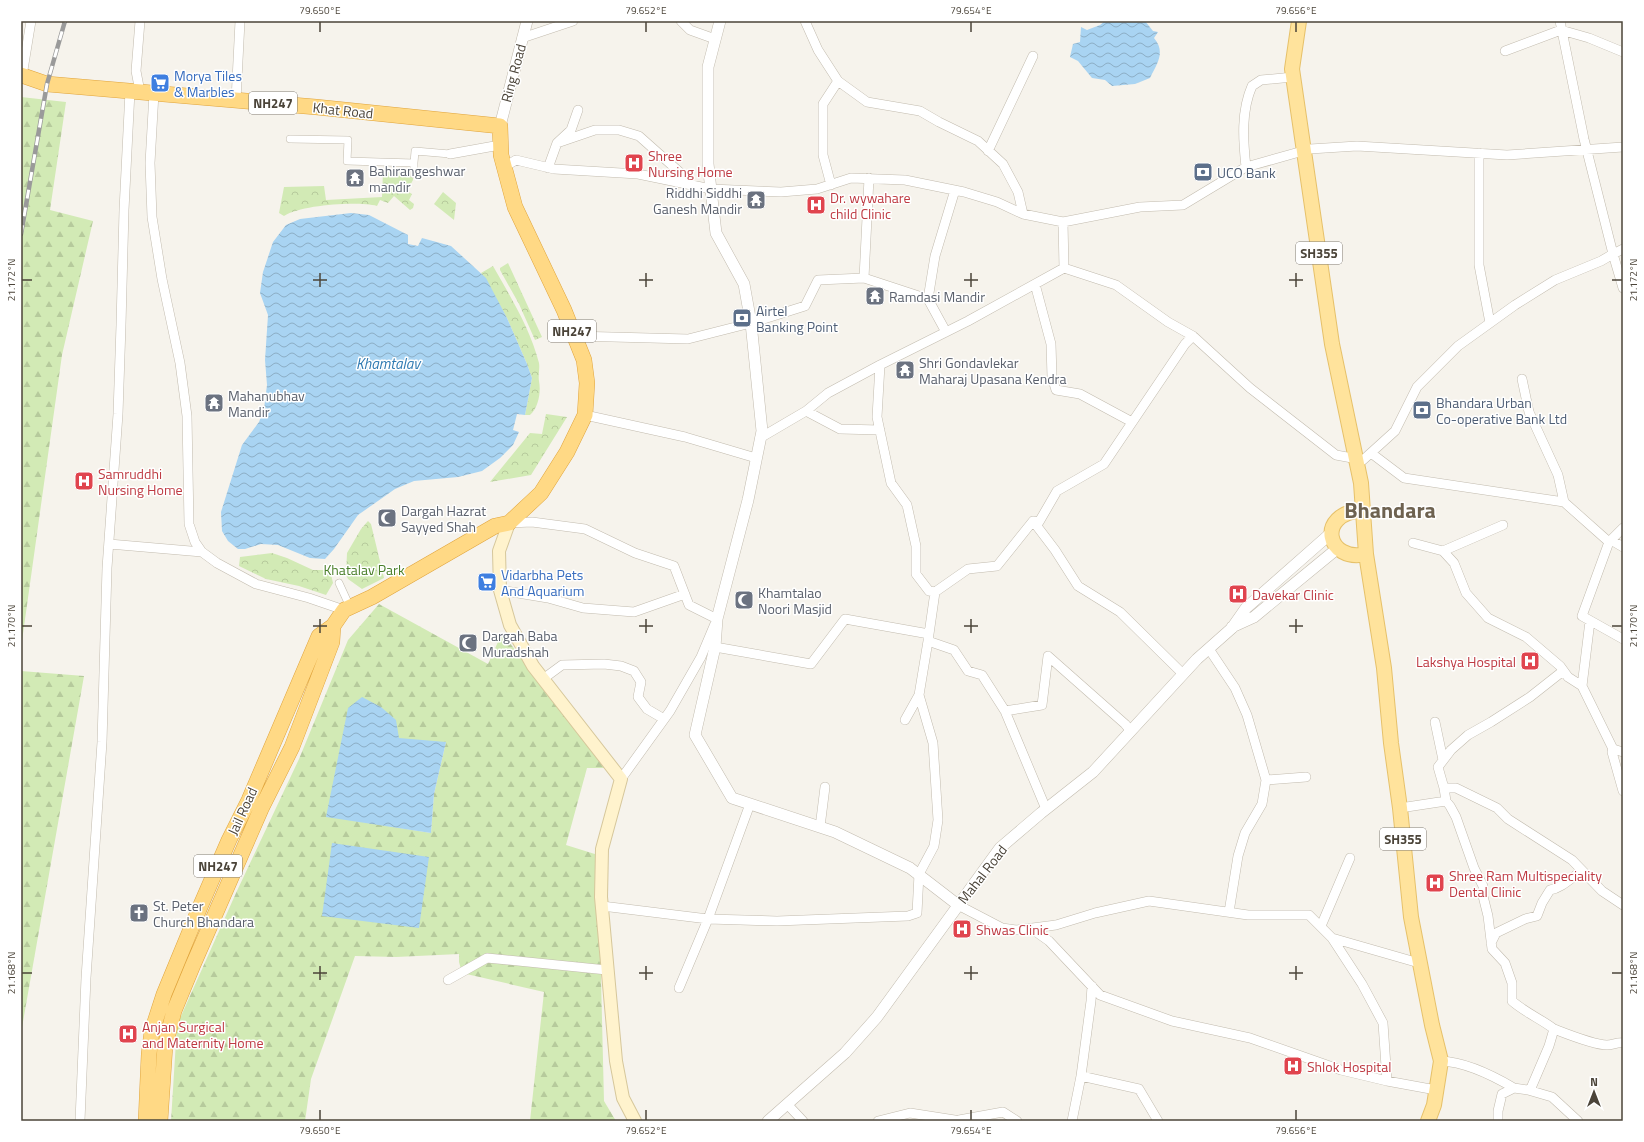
<svg xmlns="http://www.w3.org/2000/svg" width="1644" height="1142" viewBox="0 0 1644 1142" font-family="'Titillium Web',sans-serif">
  <style>
    .forest { fill: url(#forest-firs); fill-rule: evenodd }
    .park { fill: url(#park-crowns) }
    .water { fill: url(#water-waves) }
    .lines { fill: none; stroke-linecap: round; stroke-linejoin: round }
    .pedestrian-casing { stroke: #c2bbae; stroke-width: 8 }
    .minor-casing { stroke: #c2bbae; stroke-width: 10 }
    .tertiary-casing { stroke: #c2bbae; stroke-width: 12 }
    .secondary-casing { stroke: #d6c79b; stroke-width: 14 }
    .primary-casing { stroke: #e6c16a; stroke-width: 16 }
    .trunk-casing { stroke: #e0a43c; stroke-width: 16 }
    .pedestrian { stroke: #fff; stroke-width: 7 }
    .minor { stroke: #fff; stroke-width: 9 }
    .tertiary { stroke: #fff; stroke-width: 11 }
    .secondary { stroke: #fff3cd; stroke-width: 12 }
    .primary { stroke: #ffe39c; stroke-width: 14 }
    .trunk { stroke: #ffd985; stroke-width: 15 }
    .rail-casing { stroke: #9a9a9a; stroke-width: 4.5 }
    .rail { stroke: #fff; stroke-width: 3; stroke-dasharray: 9; stroke-linecap: butt }
    .ticks { fill: none; stroke: #4b4439; stroke-width: 1.5 }
    .labels { text-anchor: middle; dominant-baseline: central; stroke-width: 3; stroke-linejoin: round; paint-order: stroke }
    .shield { fill: #fff; stroke: #817c74; stroke-width: 1 }
    .shield-label { font-size: 13px; font-weight: bold; fill: #4b4439 }
    .street-label { font-size: 14px; fill: #4b4439; stroke: #fff }
    .shop-label { font-size: 14px; fill: #366cbe; stroke: #fff; text-anchor: start }
    .health-label { font-size: 14px; fill: #be3a42; stroke: #fff; text-anchor: start }
    .worship-label { font-size: 14px; fill: #5b616d; stroke: #fff; text-anchor: start }
    .service-label { font-size: 14px; fill: #4e5e75; stroke: #fff; text-anchor: start }
    .park-label { font-size: 14px; fill: #4a7f2a; stroke: #fff }
    .water-label { font-size: 15px; font-style: italic; fill: #2e7ab2; stroke: #fff }
    .town-label { font-size: 22px; font-weight: bold; fill: #6e6250; stroke: #fff }
    .neatline { fill: none; stroke: #4b4439; stroke-width: 1.5 }
    .ticks-label { font-size: 10px; text-anchor: middle; fill: #4b4439 }
  </style>
  <defs>
    <pattern id="forest-firs" width="22" height="20" patternUnits="userSpaceOnUse"><rect width="22" height="20" fill="#d2eab5"/><path d="M5 1l3.5 6h-7zM16 11l3.5 6h-7z" fill="#b6ca9c"/></pattern>
    <pattern id="park-crowns" width="20" height="18" patternUnits="userSpaceOnUse"><rect width="20" height="18" fill="#d2eab5"/><path d="M2 6a3 3 0 1 1 6 0M12 15a3 3 0 1 1 6 0" fill="none" stroke="#b6ca9c"/></pattern>
    <pattern id="water-waves" width="16" height="10" patternUnits="userSpaceOnUse"><rect width="16" height="10" fill="#a9d4f2"/><path d="M0 5q4-4 8 0t8 0" fill="none" stroke="#8caec5"/></pattern>
  </defs>
  <rect width="100%" height="100%" fill="#f6f3ec"/>
  <path class="forest" d="M21 97 66 102 50 210 93 221 62 355 21 648Z
    M379 604 488 664 502 633 607 768H587L566 845 598 855 604 1101 616 1121H530L544 992 462 973 459 962V954L396 957 355 956 311 1079 305 1121H171L177 1025 236 893 299 759 348 640ZM446 742 434 794 431 833 326 816Z
    M21 671 84 676 21 1033Z"/>
  <path class="park" d="M383 172 413 173V180L407 191 412 194 409 200 414 204 413 208 410 210 394 196 388 203 380 200 377 206C356 201 302 205 284 216L279 213 284 187 324 186 326 200 382 197Z
    M443 192 456 203 454 220 434 204Z
    M508 263 542 337 535 340 519 304 500 270V268Z
    M493 266C510 296 530 328 539 363 540 369 538 375 539 381 541 391 539 407 530 415H525L532 378 527 364 507 318 481 273Z
    M546 414 567 417 531 475 490 482 530 433 542 434Z
    M368 521 371 524 384 578 362 589 348 579 346 575 347 553 361 529Z
    M272 553 287 558 313 570H330L333 583 326 595 299 586 266 579 239 566 240 557Z"/>
  <path class="water" d="M1105 21H1145L1153 31 1158 32 1154 38C1166 52 1157 64 1150 78L1135 84 1112 86 1105 80 1092 78 1078 61 1070 57 1073 44 1080 42 1081 27 1087 30 1100 25Z
    M351 213 369 215 408 235V244L418 246 422 238 451 246 486 278 507 318 527 364 532 378 525 415 517 414 513 430 519 432 513 445 500 458 482 471 458 477 414 481 395 489 358 515 334 549 325 559 310 558 278 545 261 544 245 549H238L228 541 222 531 221 512 242 445 259 422 264 409 267 385 265 360 268 315 260 293 263 272 273 242 286 225 300 219Z
    M362 697 381 707 396 720 399 738 446 742 434 794 431 833 326 817 348 708Z
    M332 843 429 857 419 928 322 916Z"/>
  <g class="lines">
    <g class="pedestrian-casing">
      <path id="pedestrian" d="M290 139 348 140 347 161 414 163 415 151 450 154
        M414 174V163
        M339 583 350 607"/>
    </g>
    <g class="minor-casing">
      <path id="minor" d="M681 21 690 30 715 39
        M805 21 818 50 838 81 867 102 920 111 939 122 978 141 1003 164 1018 192 1023 214
        M522 38 573 21
        M1505 51 1561 30 1589 38 1623 52
        M22 76 31 21
        M140 92 136 71 140 21
        M154 93 150 163 152 217 162 279 180 363 187 416 189 524 195 542 202 552 217 563 256 584 309 598 344 610
        M236 100 240 21
        M578 110 571 130 557 143 595 130H619L639 136 684 176 690 184
        M988 151 1033 56
        M1479 153V265L1490 323
        M450 154 500 145
        M504 167 516 160 554 169 638 174 711 189 781 192 817 189 851 178 905 180 964 192 997 202 1023 214 1063 222 1140 207 1183 205 1246 167 1310 149 1357 146 1507 155 1623 147
        M1246 167C1243 140 1241 111 1252 86L1261 80 1293 77
        M548 168 557 143
        M869 178 864 278 928 299
        M831 185 823 155V104L838 81
        M1063 222 1064 268 1116 285 1168 322 1193 336 1250 388 1336 455 1363 460 1395 431 1417 387 1458 346 1515 305 1555 280 1601 261 1613 254 1584 139 1560 21
        M1623 249 1613 254 1623 288
        M1035 284 1051 344 1052 377 1056 390 1080 394 1132 422
        M946 332 928 299 935 256 955 190
        M574 336 688 339 751 323 805 306 818 280 864 278
        M1522 379 1529 412 1558 475 1564 502
        M585 415 685 437 756 458
        M880 430 840 429 806 411 828 393 880 365
        M760 438 806 411
        M1371 453 1404 478 1564 502 1609 542 1611 540
        M1033 521 1039 522 1057 491 1104 464 1185 344 1193 336
        M509 523 532 522 585 529 635 553 674 566 689 605 717 619 701 657 670 711 621 779
        M1623 528 1611 540 1623 547
        M1609 542 1582 616 1623 639
        M1413 543 1443 551 1454 563 1466 593 1488 618 1526 637 1560 666 1568 677 1582 686 1613 749 1623 752
        M109 544 202 552
        M1443 551 1503 525
        M500 590 548 598 583 608 634 612 685 594
        M935 592 929 591 916 574V546L907 505 891 483 877 417 880 365 968 321 1064 268
        M715 647 811 664 845 619 929 634
        M1209 649 1235 688 1247 715 1266 780 1262 804 1245 833 1238 856 1229 912
        M543 679 562 665 604 664 621 666 634 671 641 682 638 697 647 709 664 719
        M1582 686 1590 621
        M1005 711 1042 705 1048 656 1125 724 1131 731
        M905 720 919 695 928 641
        M1435 722 1443 760
        M1613 748 1612 752 1623 791
        M1266 780 1306 777
        M1444 788 1438 767 1451 750 1468 735 1491 722 1530 697 1563 671
        M1446 801 1450 806 1456 817 1474 868 1483 886V896L1488 916 1492 949 1505 963 1512 983V1001C1526 1013 1541 1019 1554 1029
        M1400 808 1446 801 1444 788H1456L1497 808 1508 819 1572 860 1602 891 1623 905
        M1046 809 1005 711 982 675 968 671 954 650 928 641 935 592 968 569 997 566 1033 521 1055 550 1078 586 1120 612 1183 674
        M820 827 825 787
        M958 905 1002 928 1016 930 1056 925 1095 913 1149 901 1248 915H1309L1332 938 1362 984 1383 1023 1387 1081
        M602 906 708 919 777 921 908 916 917 913 919 874 934 846 938 820 933 743 919 695
        M1321 926 1350 858
        M1032 929 1049 941 1100 995 1172 1021 1250 1038 1341 1070 1387 1081 1436 1090
        M1332 938 1419 963
        M1491 943 1496 933 1525 919 1537 916 1542 903 1550 890C1562 888 1572 877 1582 871
        M448 980 487 958 607 970
        M1092 986 1091 1001 1081 1076 1139 1089 1158 1121
        M679 988 708 919 750 804
        M1441 1061C1466 1062 1492 1075 1514 1088
        M1528 1090 1531 1088 1549 1046 1554 1029C1567 1034 1594 1045 1607 1045 1613 1045 1617 1042 1623 1043
        M787 1104 803 1121
        M959 1120 1003 1112 1017 1121
        M80 1121 86 978 102 742 107 568 118 414 121 325 124 210 130 91
        M878 1121 910 1113 961 1121
        M1072 1121 1081 1076
        M1498 1121V1111L1502 1094 1514 1088 1528 1090 1552 1097 1578 1121"/>
    </g>
    <g class="tertiary-casing">
      <path id="tertiary" d="M720 21 708 67V164L716 233 744 284 751 323 762 431 748 500 717 619 715 647 695 735 732 798 835 832 910 868 958 905
        M500 126 527 21
        M1232 627 1254 617 1338 548
        M768 1121 845 1053 877 1017 1000 848 1041 813 1093 772 1197 659 1232 628 1246 608 1330 534"/>
    </g>
    <g class="secondary-casing">
      <path id="secondary" d="M509 523 499 551 500 590 510 625 533 666 621 779 602 849 601 897 616 1061 623 1098 635 1121"/>
    </g>
    <g class="primary-casing">
      <path id="primary" d="M1299 21 1292 69 1332 344 1361 483 1366 554C1327 563 1315 514 1362 510
        M1366 554 1384 668 1391 743 1400 808 1411 917 1432 1025 1441 1061 1434 1105 1428 1121"/>
    </g>
    <g class="trunk-casing">
      <path id="trunk" d="M21 75 47 84 316 107 500 126 501 155 515 207 564 310 584 360 587 383 585 415 567 452 541 493 509 523 495 526 372 597 344 610 333 626 319 636 249 800 229 840 200 907 164 994 152 1031 149 1054 146 1121
        M160 1121 165 1046 174 1011 193 965 261 809 292 747 332 642 333 626"/>
    </g>
    <use href="#pedestrian" class="pedestrian"/>
    <use href="#minor" class="minor"/>
    <use href="#tertiary" class="tertiary"/>
    <use href="#secondary" class="secondary"/>
    <use href="#primary" class="primary"/>
    <use href="#trunk" class="trunk"/>
    <g class="rail-casing">
      <path id="rail" d="M21 234 47 84 65 21"/>
    </g>
    <use href="#rail" class="rail"/>
  </g>
  <path class="ticks" d="M320 22V32M646 22V32M971 22V32M1296 22V32M320 273V287M646 273V287M971 273V287M1296 273V287M22 280H32M313 280H327M639 280H653M964 280H978M1289 280H1303M1612 280H1622M320 619V633M646 619V633M971 619V633M1296 619V633M22 626H32M313 626H327M639 626H653M964 626H978M1289 626H1303M1612 626H1622M320 966V980M646 966V980M971 966V980M1296 966V980M22 973H32M313 973H327M639 973H653M964 973H978M1289 973H1303M1612 973H1622M320 1110V1120M646 1110V1120M971 1110V1120M1296 1110V1120"/>
  <defs>
    <g id="supermarket-square" transform="scale(1)"><rect x="-9" y="-9" width="18" height="18" rx="4" fill="#3f7fe0" stroke="#fff"/><path d="M-6-5.5h2.5l.6 2H6L4.5 2H-2.5L-4.4-4H-6ZM-1.5 3.2a1.3 1.3 0 1 0 .1 0ZM3 3.2a1.3 1.3 0 1 0 .1 0Z" fill="#fff"/></g>
    <g id="hospital-square" transform="scale(1)"><rect x="-9" y="-9" width="18" height="18" rx="4" fill="#e0444e" stroke="#fff"/><path d="M-5-5h3v3.5h4V-5h3V5h-3V1.5h-4V5h-3Z" fill="#fff"/></g>
    <g id="bank-square" transform="scale(1)"><rect x="-9" y="-9" width="18" height="18" rx="4" fill="#5c6f8a" stroke="#fff"/><path d="M-6-4H6V4H-6ZM0-2.3a2.3 2.3 0 1 0 0 4.6a2.3 2.3 0 1 0 0-4.6Z" fill="#fff"/></g>
    <g id="temple-square" transform="scale(1)"><rect x="-9" y="-9" width="18" height="18" rx="4" fill="#6b7280" stroke="#fff"/><path d="M0-6L5-2H3V0L6.5 2.5H4V6H1.5V3h-3V6H-4V2.5H-6.5L-3 0V-2H-5Z" fill="#fff"/></g>
    <g id="mosque-square" transform="scale(1)"><rect x="-9" y="-9" width="18" height="18" rx="4" fill="#6b7280" stroke="#fff"/><path d="M3.5-4.9A6 6 0 1 0 3.5 4.9A5 5 0 1 1 3.5-4.9Z" fill="#fff"/></g>
    <g id="church-square" transform="scale(1)"><rect x="-9" y="-9" width="18" height="18" rx="4" fill="#6b7280" stroke="#fff"/><path d="M-1.2-6h2.4v3.5h3.3v2.4h-3.3V6h-2.4V-.1h-3.3v-2.4h3.3Z" fill="#fff"/></g>
  </defs>
  <g fill-rule="evenodd">
    <use href="#supermarket-square" x="160" y="83"/>
    <use href="#hospital-square" x="634" y="163"/>
    <use href="#bank-square" x="1203" y="172"/>
    <use href="#temple-square" x="355" y="178"/>
    <use href="#temple-square" x="756" y="200"/>
    <use href="#hospital-square" x="816" y="205"/>
    <use href="#temple-square" x="875" y="296"/>
    <use href="#bank-square" x="742" y="318"/>
    <use href="#temple-square" x="905" y="370"/>
    <use href="#temple-square" x="214" y="403"/>
    <use href="#bank-square" x="1422" y="410"/>
    <use href="#hospital-square" x="84" y="481"/>
    <use href="#mosque-square" x="387" y="518"/>
    <use href="#supermarket-square" x="487" y="582"/>
    <use href="#hospital-square" x="1238" y="594"/>
    <use href="#mosque-square" x="744" y="600"/>
    <use href="#mosque-square" x="468" y="643"/>
    <use href="#hospital-square" x="1530" y="661"/>
    <use href="#hospital-square" x="1435" y="883"/>
    <use href="#church-square" x="139" y="913"/>
    <use href="#hospital-square" x="962" y="929"/>
    <use href="#hospital-square" x="128" y="1034"/>
    <use href="#hospital-square" x="1293" y="1066"/>
  </g>
  <g class="labels">
    <g class="shield">
      <rect x="249" y="92" width="48" height="22" rx="3"/>
      <rect x="1296" y="242" width="46" height="22" rx="3"/>
      <rect x="548" y="320" width="48" height="22" rx="3"/>
      <rect x="1380" y="828" width="46" height="22" rx="3"/>
      <rect x="194" y="855" width="48" height="22" rx="3"/>
    </g>
    <g class="shield-label">
      <text x="273" y="103">NH247</text>
      <text x="1319" y="253">SH355</text>
      <text x="572" y="331">NH247</text>
      <text x="1403" y="839">SH355</text>
      <text x="218" y="866">NH247</text>
    </g>
    <g class="street-label">
      <text transform="translate(513 73) rotate(-75)">Ring Road</text>
      <text transform="translate(343 110) rotate(6)">Khat Road</text>
      <text transform="translate(242 811) rotate(-65)">Jail Road</text>
      <text transform="translate(982 874) rotate(-52)">Mahal Road</text>
    </g>
    <g class="shop-label">
      <text x="174" y="75">Morya Tiles<tspan x="174" dy="16">&amp; Marbles</tspan></text>
      <text x="501" y="574">Vidarbha Pets<tspan x="501" dy="16">And Aquarium</tspan></text>
    </g>
    <g class="health-label">
      <text x="648" y="155">Shree<tspan x="648" dy="16">Nursing Home</tspan></text>
      <text x="830" y="197">Dr. wywahare<tspan x="830" dy="16">child Clinic</tspan></text>
      <text x="98" y="473">Samruddhi<tspan x="98" dy="16">Nursing Home</tspan></text>
      <text x="1252" y="594">Davekar Clinic</text>
      <text x="1516" y="661" text-anchor="end">Lakshya Hospital</text>
      <text x="1449" y="875">Shree Ram Multispeciality<tspan x="1449" dy="16">Dental Clinic</tspan></text>
      <text x="976" y="929">Shwas Clinic</text>
      <text x="142" y="1026">Anjan Surgical<tspan x="142" dy="16">and Maternity Home</tspan></text>
      <text x="1307" y="1066">Shlok Hospital</text>
    </g>
    <g class="worship-label">
      <text x="369" y="170">Bahirangeshwar<tspan x="369" dy="16">mandir</tspan></text>
      <text x="742" y="192" text-anchor="end">Riddhi Siddhi<tspan x="742" dy="16">Ganesh Mandir</tspan></text>
      <text x="889" y="296">Ramdasi Mandir</text>
      <text x="919" y="362">Shri Gondavlekar<tspan x="919" dy="16">Maharaj Upasana Kendra</tspan></text>
      <text x="228" y="395">Mahanubhav<tspan x="228" dy="16">Mandir</tspan></text>
      <text x="401" y="510">Dargah Hazrat<tspan x="401" dy="16">Sayyed Shah</tspan></text>
      <text x="758" y="592">Khamtalao<tspan x="758" dy="16">Noori Masjid</tspan></text>
      <text x="482" y="635">Dargah Baba<tspan x="482" dy="16">Muradshah</tspan></text>
      <text x="153" y="905">St. Peter<tspan x="153" dy="16">Church Bhandara</tspan></text>
    </g>
    <g class="service-label">
      <text x="1217" y="172">UCO Bank</text>
      <text x="756" y="310">Airtel<tspan x="756" dy="16">Banking Point</tspan></text>
      <text x="1436" y="402">Bhandara Urban<tspan x="1436" dy="16">Co-operative Bank Ltd</tspan></text>
    </g>
    <g class="park-label">
      <text x="364" y="569">Khatalav Park</text>
    </g>
    <g class="water-label">
      <text x="388" y="363">Khamtalav</text>
    </g>
    <g class="town-label">
      <text x="1390" y="510">Bhandara</text>
    </g>
  </g>
  <rect width="1644" height="1142" fill="none" stroke="#ffffff" stroke-width="44"/>
  <g transform="translate(1594 1092)" stroke="#ffffff" stroke-width="3" paint-order="stroke">
  <path d="M0-3L7 15L0 10L-7 15Z" fill="#4b4439"/>
  <text y="-6" font-size="11" font-weight="bold" text-anchor="middle" fill="#4b4439">N</text>
  </g>
  <rect x="22" y="22" width="1600" height="1098" class="neatline"/>
  <g class="ticks-label">
    <text x="320" y="14">79.650°E</text>
    <text x="646" y="14">79.652°E</text>
    <text x="971" y="14">79.654°E</text>
    <text x="1296" y="14">79.656°E</text>
    <text transform="translate(11 280) rotate(-90)" y="4">21.172°N</text>
    <text transform="translate(1633 280) rotate(-90)" y="4">21.172°N</text>
    <text transform="translate(11 626) rotate(-90)" y="4">21.170°N</text>
    <text transform="translate(1633 626) rotate(-90)" y="4">21.170°N</text>
    <text transform="translate(11 973) rotate(-90)" y="4">21.168°N</text>
    <text transform="translate(1633 973) rotate(-90)" y="4">21.168°N</text>
    <text x="320" y="1134">79.650°E</text>
    <text x="646" y="1134">79.652°E</text>
    <text x="971" y="1134">79.654°E</text>
    <text x="1296" y="1134">79.656°E</text>
  </g>
</svg>
